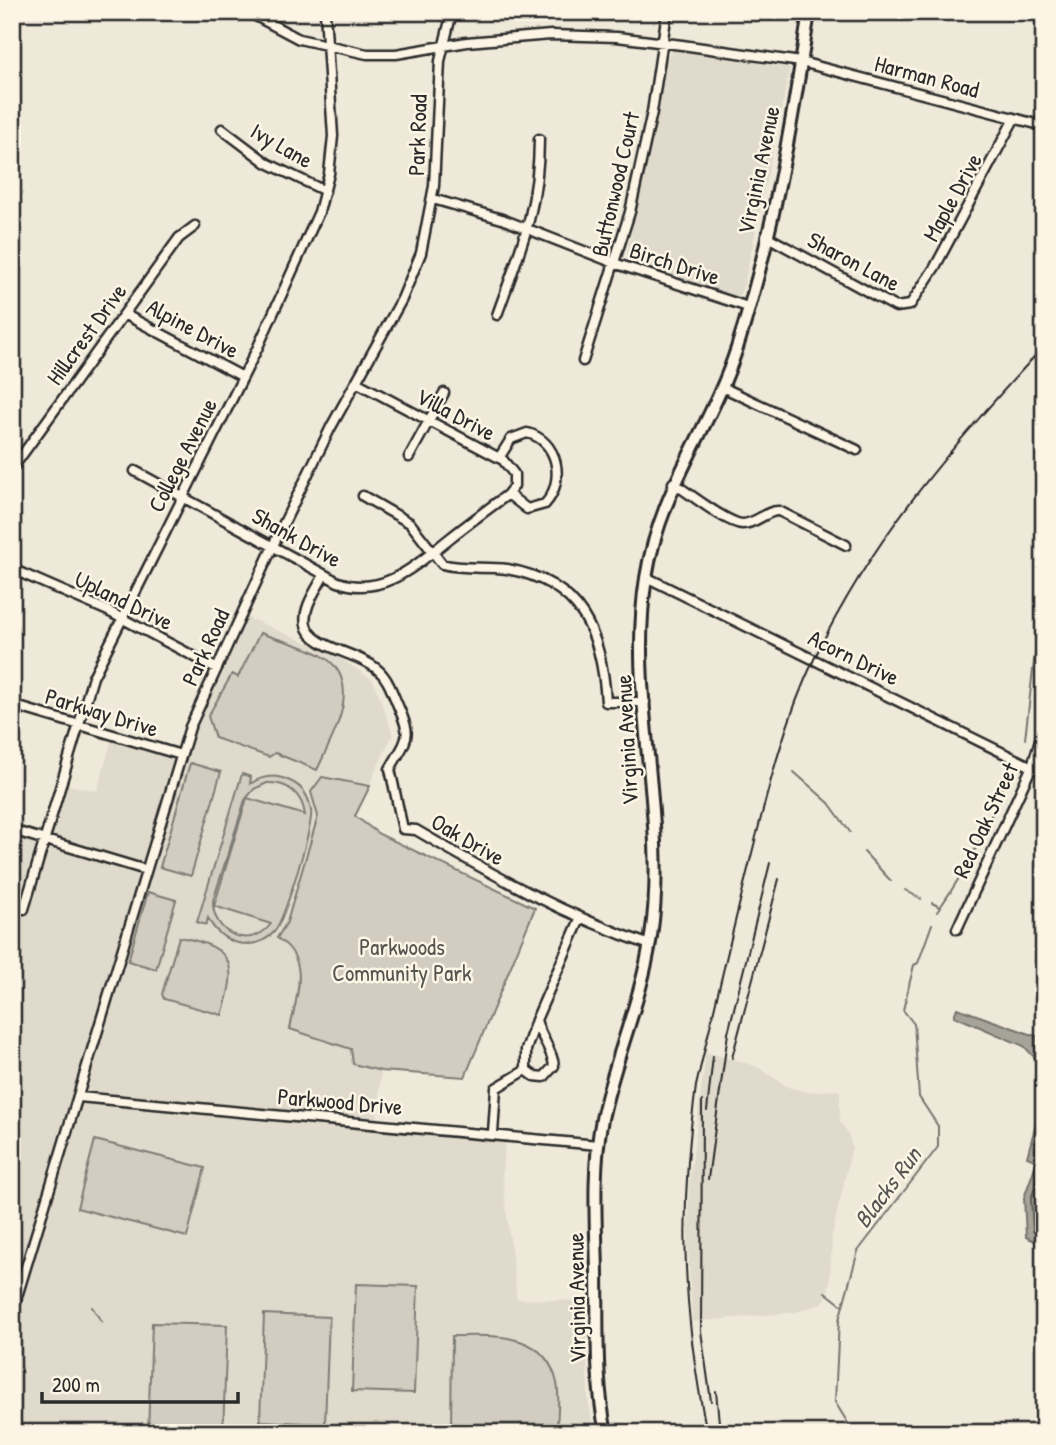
<svg xmlns="http://www.w3.org/2000/svg" width="1056" height="1445" viewBox="0 0 1056 1445" font-family="'Patrick Hand',sans-serif">
  <style>
    .built { fill: #e0dacc }
    .green { fill: #d2cdc0; stroke: #7e7c76; stroke-width: 2; fill-rule: evenodd }
    .water { fill: #a6a399; stroke: #75736d; stroke-width: 2 }
    .lines { fill: none; stroke-linecap: round; stroke-linejoin: round }
    .shore { stroke: #5c5b57; stroke-width: 2 }
    .stream { stroke: #75736d; stroke-width: 2 }
    .minor-casing { stroke: #2b2b2b; stroke-width: 13 }
    .major-casing { stroke: #2b2b2b; stroke-width: 16 }
    .minor { stroke: #fcf5e5; stroke-width: 8 }
    .major { stroke: #fcf5e5; stroke-width: 10 }
    .rail { stroke: #2b2b2b; stroke-width: 2 }
    .labels { text-anchor: middle; dominant-baseline: central; stroke-width: 5; stroke-linejoin: round; paint-order: stroke }
    .street-label { font-size: 23px; fill: #2b2b2b; stroke: #fcf5e5 }
    .park-label { font-size: 23px; fill: #555450; stroke: #fcf5e5 }
    .water-label { font-size: 24px; font-style: italic; fill: #565552; stroke: #fcf5e5 }
  </style>
  <rect width="100%" height="100%" fill="#efe9da"/>
  <filter id="ink" filterUnits="userSpaceOnUse"><feTurbulence type="fractalNoise" baseFrequency=".0143" numOctaves="2"/><feDisplacementMap in="SourceGraphic" scale="14" xChannelSelector="R" yChannelSelector="G"/><feConvolveMatrix kernelMatrix="1 2 1 2 8 2 1 2 1" color-interpolation-filters="sRGB"/></filter>
  <g filter="url(#ink)">
    <path class="built" d="M673 50 790 68 744 285 738 297 630 264 627 254 664 63Z
      M246 617 332 653 373 680 393 734 355 816 379 834 535 908 465 1077 381 1071 377 1119 249 1108 248 1117 506 1138 502 1172 517 1299 585 1301 588 1399 594 1433H48L12 1422V835L46 845 64 784 97 791 112 739 184 760 194 727Z
      M706 1052 756 1066 788 1087 808 1092 840 1090V1122L848 1133 852 1147 832 1235 830 1281 826 1299 819 1305 796 1312 692 1322 688 1245 689 1185Z"/>
    <path class="green" d="M260 633C279 640 302 645 321 655 367 681 332 737 317 770L275 753 269 757 215 738 208 716 232 674 238 677Z
      M190 763 221 772 191 876 160 867Z
      M242 774 251 777 250 784C262 776 276 774 290 781 302 786 309 797 311 810 314 824 284 921 274 932 254 954 220 944 208 918L206 925 197 922ZM267 783C288 782 302 794 305 815L247 798 214 906 271 924C250 951 212 934 213 901L245 800 254 789Z
      M322 777 370 786 355 816 379 834 535 908 465 1077 381 1071 353 1064 351 1049 290 1029C296 997 312 959 277 938L287 922 318 816 311 792Z
      M148 892 176 900 156 969 128 961Z
      M179 937C235 947 238 965 222 1015L164 999 162 994Z
      M95 1140 205 1168 187 1237 77 1208Z
      M356 1284 418 1286 414 1393 352 1391Z
      M264 1314 329 1317 325 1424 260 1421Z
      M152 1323 227 1325 223 1433H148Z
      M452 1336C493 1336 545 1330 557 1383 560 1398 557 1417 557 1433H456L451 1428Z"/>
    <path class="water" d="M957 1008 1044 1039V1068L1024 1046 954 1016Z
      M1044 1094V1245L1026 1237 1024 1198 1037 1161 1027 1157Z"/>
    <g class="lines">
      <path class="shore" d="M1044 1122 1036 1150 1043 1163 1031 1199 1033 1231 1044 1237"/>
      <path class="stream" d="M1025 739 1034 661 1044 619
        M794 772 829 803 850 832
        M864 852 891 881
        M905 890 921 899
        M932 903 940 907
        M937 912C966 870 994 820 1007 770
        M825 1292 843 1306
        M92 1307 102 1322
        M854 1433 835 1402 839 1320 858 1251 938 1147V1126L919 1097 914 1024 903 1010 914 965 918 963 932 924"/>
      <g class="minor-casing">
        <path id="minor" d="M248 12 299 39 367 54H396L467 42 551 35 617 37 682 45 801 62 1044 126
          M222 129 267 163 325 191
          M433 199 502 219 617 264 748 307
          M766 236 896 307 910 305 935 267 1014 119
          M124 314 243 377
          M497 315C520 251 539 208 539 139
          M583 361 630 212 652 112 667 12
          M722 387 857 450
          M409 457 444 393
          M499 458 511 439 527 433C558 440 566 481 545 504L527 509 508 494
          M12 469 179 238 195 226
          M135 471 338 582C384 598 417 564 450 538 469 523 488 509 507 495L514 486V474L503 460 356 382
          M673 483C688 492 726 523 742 524 757 524 766 510 779 511L846 545
          M363 496 410 523 442 564C463 570 486 566 507 569 582 582 602 634 606 702H645
          M12 569 106 610 216 668
          M324 575C317 589 302 608 306 625 311 648 358 652 377 669 387 677 391 689 396 701 412 738 410 734 390 769L403 829 416 830C491 874 566 916 650 945
          M646 577 1044 773
          M12 705 181 755
          M12 830 146 870
          M24 909 93 677 257 349 319 212 329 174 333 136 325 12
          M957 929 1032 766 1044 727
          M536 1020 526 1050V1070L534 1076 544 1077 554 1066C553 1051 540 1036 536 1020L580 919
          M79 1097 598 1145
          M493 1133 496 1088 526 1070
          M12 1313 190 727 279 533 331 427 402 299 421 253 434 186 440 61 452 12
          M12 1429 22 1433"/>
      </g>
      <g class="major-casing">
        <path id="major" d="M606 1433C595 1380 598 1326 597 1273 596 1222 592 1169 602 1119 615 1057 642 999 651 936 669 818 627 696 646 578 660 488 710 431 737 348 772 239 792 125 809 12"/>
      </g>
      <use href="#minor" class="minor"/>
      <use href="#major" class="major"/>
      <path class="rail" d="M732 1058 779 879
        M702 1101 701 1331 711 1401
        M707 1111 713 1056
        M708 1179 728 1033 770 863
        M716 1391 720 1433
        M707 1433C682 1311 679 1209 696 1086 713 1014 730 941 748 869 766 797 783 724 815 657 876 532 951 448 1044 346"/>
    </g>
  </g>
  <g class="labels">
    <g class="street-label">
      <text transform="translate(927 76) rotate(15)">Harman Road</text>
      <text transform="translate(417 135) rotate(-88)">Park Road</text>
      <text transform="translate(282 145) rotate(30)">Ivy Lane</text>
      <text transform="translate(758 170) rotate(-78)">Virginia Avenue</text>
      <text transform="translate(615 184) rotate(-77)">Buttonwood Court</text>
      <text transform="translate(952 197) rotate(-61)">Maple Drive</text>
      <text transform="translate(854 261) rotate(28)">Sharon Lane</text>
      <text transform="translate(675 263) rotate(18)">Birch Drive</text>
      <text transform="translate(193 328) rotate(28)">Alpine Drive</text>
      <text transform="translate(86 334) rotate(-54)">Hillcrest Drive</text>
      <text transform="translate(456 414) rotate(28)">Villa Drive</text>
      <text transform="translate(182 455) rotate(-63)">College Avenue</text>
      <text transform="translate(297 537) rotate(29)">Shank Drive</text>
      <text transform="translate(124 600) rotate(26)">Upland Drive</text>
      <text transform="translate(205 647) rotate(-65)">Park Road</text>
      <text transform="translate(854 657) rotate(26)">Acorn Drive</text>
      <text transform="translate(102 712) rotate(17)">Parkway Drive</text>
      <text transform="translate(626 740) rotate(-93)">Virginia Avenue</text>
      <text transform="translate(985 820) rotate(-65)">Red Oak Street</text>
      <text transform="translate(468 839) rotate(30)">Oak Drive</text>
      <text transform="translate(340 1101) rotate(5)">Parkwood Drive</text>
      <text transform="translate(576 1298) rotate(-91)">Virginia Avenue</text>
    </g>
    <g class="park-label">
      <text x="402" y="946">Parkwoods<tspan x="402" dy="26">Community Park</tspan></text>
    </g>
    <g class="water-label">
      <text transform="translate(887 1187) rotate(-53)">Blacks Run</text>
    </g>
  </g>
  <rect width="1056" height="1445" fill="none" stroke="#fcf5e5" stroke-width="42"/>
  <rect x="21" y="21" width="1014" height="1403" fill="none" stroke="#2b2b2b" stroke-width="2.5" filter="url(#ink)"/>
  <path d="M42 1392v10h196v-10" fill="none" stroke="#2b2b2b" stroke-width="3.5"/>
  <text x="52" y="1392" font-size="21" fill="#2b2b2b" stroke="#fcf5e5" stroke-width="5" paint-order="stroke">200 m</text>
</svg>
